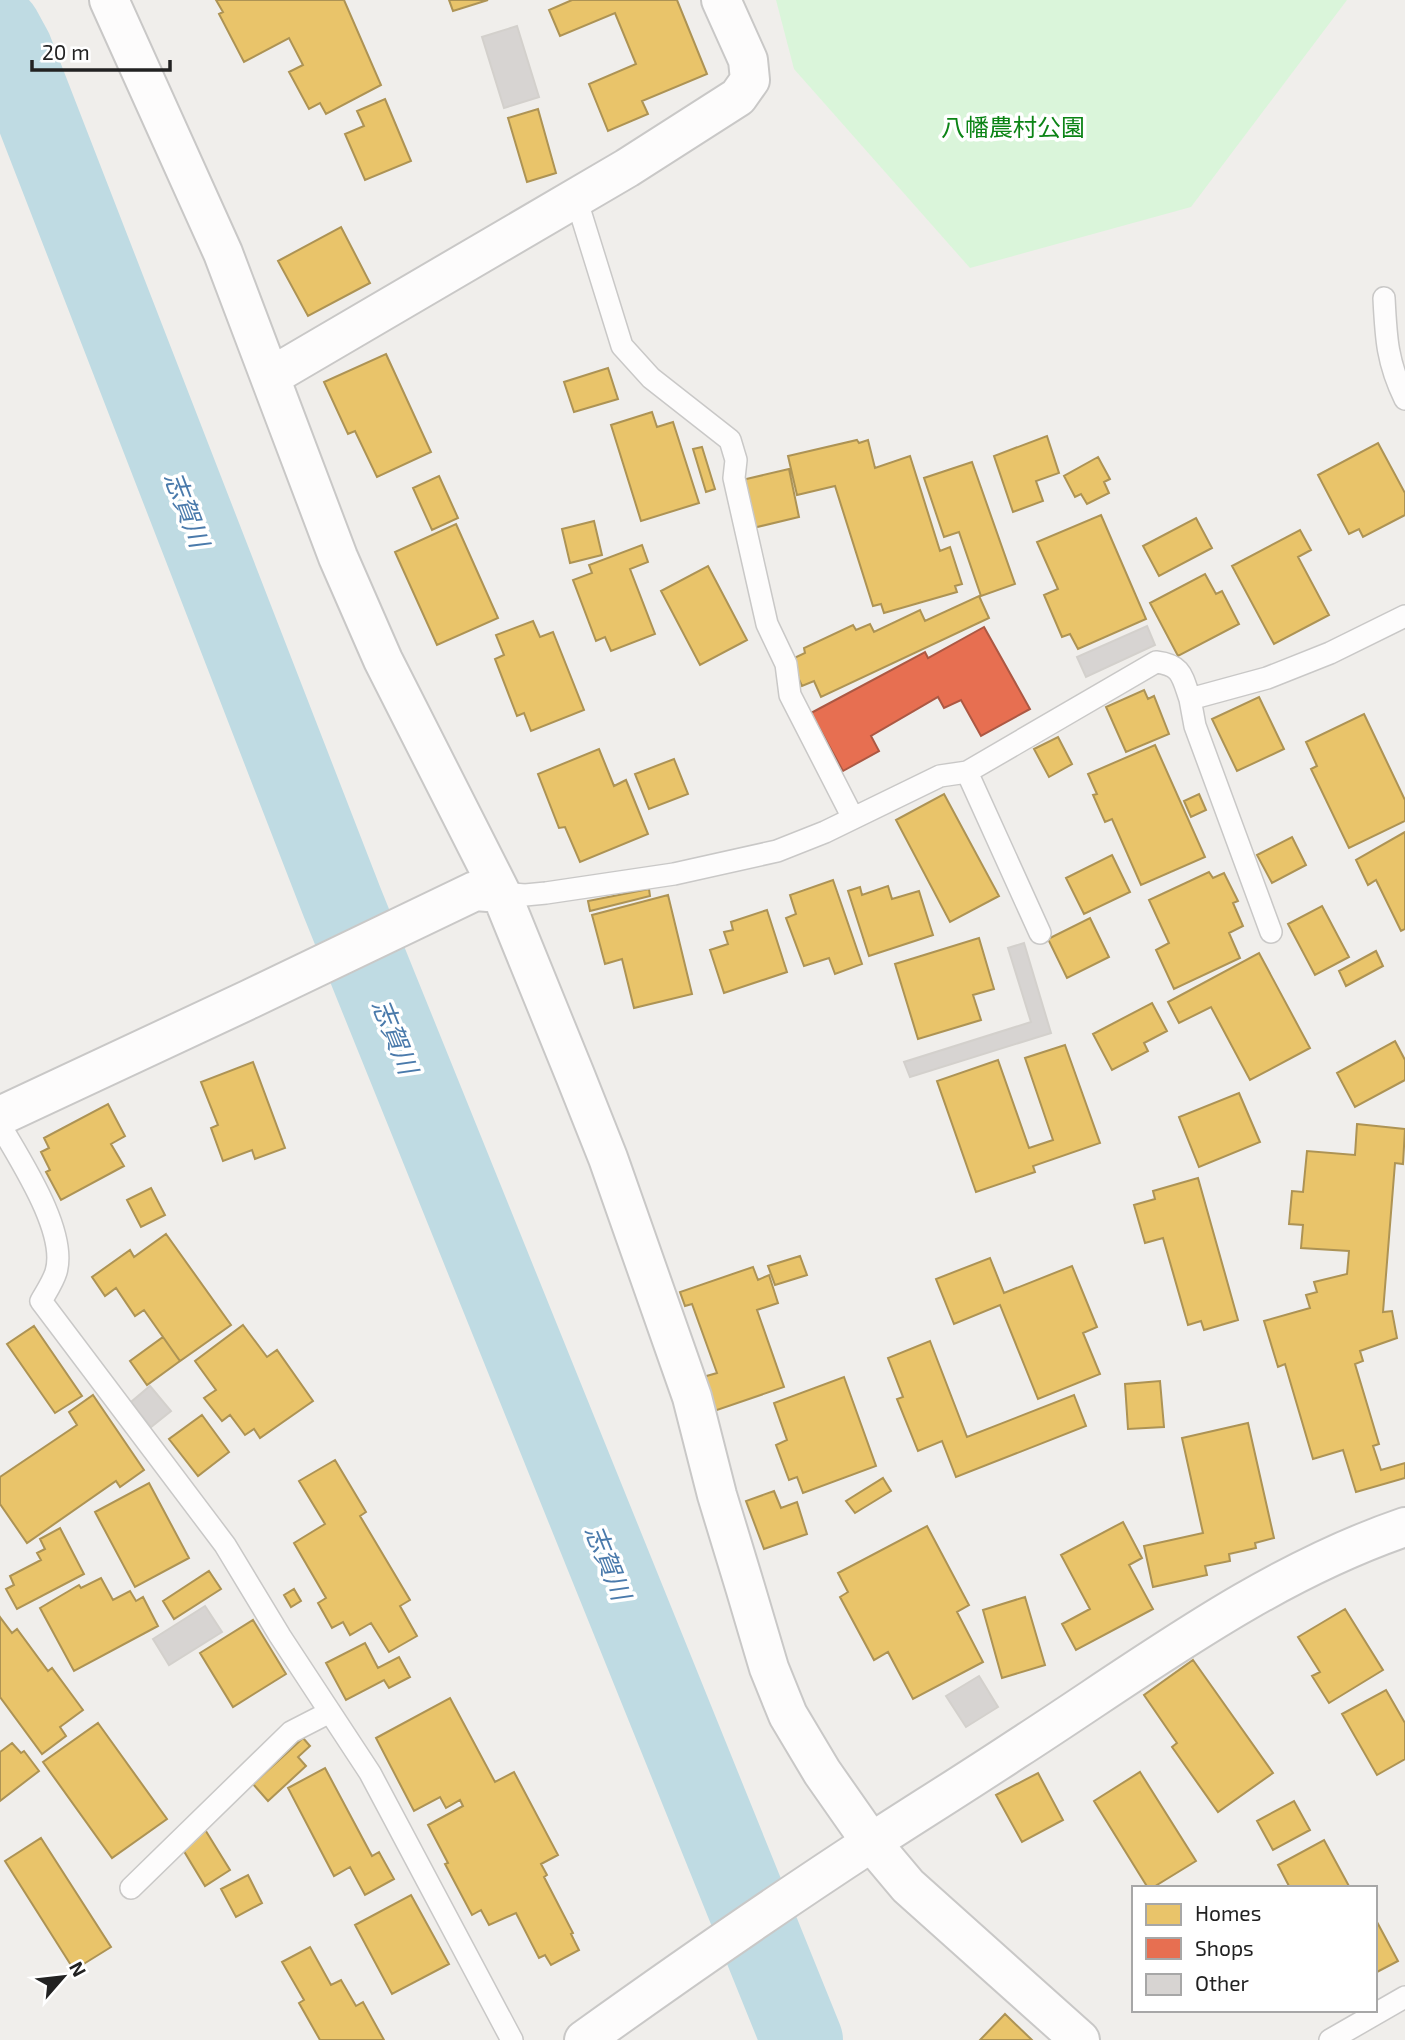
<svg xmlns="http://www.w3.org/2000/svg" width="1405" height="2040" viewBox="0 0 1405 2040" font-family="'Exo 2','Noto Sans JP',sans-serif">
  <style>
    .park { fill: #daf5da }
    .homes { fill: #e9c46a; stroke: #ad9354; stroke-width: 2 }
    .shops { fill: #e76f51; stroke: #ac5843; stroke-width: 2 }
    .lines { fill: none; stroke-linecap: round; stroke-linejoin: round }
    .river { stroke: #bfdbe3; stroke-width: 82 }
    .building { fill: #d7d4d2; stroke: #d3d0cc; stroke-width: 2 }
    .service-casing { stroke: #c9c8c7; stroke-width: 24 }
    .minor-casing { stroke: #c9c8c7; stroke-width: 42 }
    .tertiary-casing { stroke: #c9c8c7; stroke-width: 42 }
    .service { stroke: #fdfcfc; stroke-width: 21 }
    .minor { stroke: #fdfcfc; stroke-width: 38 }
    .tertiary { stroke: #fdfcfc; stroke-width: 38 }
    .labels { text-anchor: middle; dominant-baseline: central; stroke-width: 7; stroke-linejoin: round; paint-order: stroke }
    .park-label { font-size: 24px; fill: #0c8416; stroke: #fff }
    .water-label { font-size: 26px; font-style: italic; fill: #4a7aab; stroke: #fff }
  </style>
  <rect width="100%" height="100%" fill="#f0eeeb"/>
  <path class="park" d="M776 0H1347L1191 207 970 268 794 69Z"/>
  <path class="homes" d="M216 0H344L381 85 326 114 320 103 309 109 289 72 303 65 289 38 244 62 219 14 223 12Z
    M449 0H488L453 11Z
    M572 0H677L707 74 642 101 648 114 608 131 589 84 636 64 615 13 560 36 549 10Z
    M385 99 411 161 365 180 345 134 364 126 357 111Z
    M538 109 556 173 527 182 508 118Z
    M341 227 370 283 308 316 278 261Z
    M386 354 431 452 377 477 355 431 348 434 324 382Z
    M608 368 618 399 574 412 564 382Z
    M652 412 657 427 673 422 699 503 641 521 611 425Z
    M1047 436 1059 473 1036 481 1043 501 1013 512 994 456Z
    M857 440 859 443 868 440 875 468 910 456 940 551 950 547 962 584 955 586 957 592 884 613 881 604 873 606 835 486 797 495 788 456Z
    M1378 443 1405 493V515L1363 537 1359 529 1349 534 1318 475Z
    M702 447 715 489 706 492 693 449Z
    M1098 457 1110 479 1104 482 1109 493 1087 504 1081 494 1075 497 1064 476Z
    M972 462 1015 584 981 596 959 532 944 537 924 478Z
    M789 469 799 517 753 528 742 480Z
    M439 476 458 518 432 530 413 488Z
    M1101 515 1146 619 1078 649 1070 634 1062 637 1044 595 1058 589 1037 542Z
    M1196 518 1212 548 1159 576 1143 546Z
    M594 521 602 555 570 563 562 529Z
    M456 524 498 618 437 645 395 552Z
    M1300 530 1311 550 1298 557 1329 615 1274 644 1232 566Z
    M642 545 648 562 630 569 655 634 611 651 605 637 596 641 573 580 592 573 589 565Z
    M708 566 747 640 700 665 661 591Z
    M1205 574 1216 594 1222 591 1239 624 1178 656 1150 603Z
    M979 596 989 618 821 697 814 681 802 686 790 660 805 653 804 648 853 625 856 630 870 624 874 632 920 610 925 621Z
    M533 621 540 637 553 632 584 710 531 731 524 713 517 716 495 659 504 655 496 635Z
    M1144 690 1148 699 1154 696 1169 734 1126 752 1106 707Z
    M1259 697 1284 749 1237 771 1212 719Z
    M1364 714 1405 800V821L1349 848 1311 769 1317 766 1306 742Z
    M1058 737 1072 764 1049 777 1034 749Z
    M1155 745 1205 857 1141 885 1112 819 1105 822 1093 795 1097 794 1088 774Z
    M599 749 614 786 626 780 648 834 580 862 565 827 559 828 538 774Z
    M674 759 688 794 649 809 635 774Z
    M944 794 999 896 950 922 896 820Z
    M1199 794 1206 810 1191 817 1184 801Z
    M1405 832V929L1401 931 1376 880 1368 885 1356 860Z
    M1292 837 1306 865 1272 883 1257 855Z
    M1112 855 1130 892 1084 914 1066 878Z
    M1209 872 1213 878 1224 873 1238 901 1233 903 1243 926 1229 933 1240 958 1174 989 1156 950 1169 943 1149 900Z
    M833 880 862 964 835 974 829 958 804 966 786 918 796 914 790 895Z
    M888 886 892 899 919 891 933 935 869 956 848 891 860 887 862 895Z
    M649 889 650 896 590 911 588 901Z
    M668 895 692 994 634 1008 622 959 605 964 592 915Z
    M1322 906 1349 957 1315 975 1288 924Z
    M767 910 787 972 724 993 710 950 728 944 724 932 733 930 731 922Z
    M1090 918 1109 957 1067 978 1048 939Z
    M979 938 994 989 973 995 981 1020 918 1039 895 964Z
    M1376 951 1383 966 1346 986 1339 971Z
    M1259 953 1310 1048 1250 1080 1211 1007 1179 1023 1168 1002Z
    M1152 1003 1167 1031 1144 1043 1148 1051 1112 1070 1093 1034Z
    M1395 1041 1405 1060V1080L1355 1107 1337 1073Z
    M1065 1045 1100 1143 1033 1166 1035 1172 976 1192 937 1081 998 1060 1029 1148 1053 1140 1025 1058Z
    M253 1062 285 1148 255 1159 252 1150 223 1161 211 1128 218 1125 201 1082Z
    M1239 1093 1260 1142 1199 1167 1179 1117Z
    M108 1104 125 1136 111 1144 124 1166 61 1200 46 1172 50 1170 41 1152 49 1148 44 1138Z
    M1357 1124 1405 1129 1403 1164 1395 1163 1383 1312 1392 1311 1397 1338 1360 1351 1363 1361 1355 1364 1379 1444 1373 1446 1381 1470 1405 1463V1478L1356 1492 1343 1450 1313 1459 1285 1364 1278 1367 1264 1321 1310 1308 1306 1295 1317 1292 1314 1282 1347 1274 1349 1251 1301 1248 1303 1225 1289 1224 1292 1191 1303 1192 1307 1151 1355 1155Z
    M1198 1178 1238 1320 1204 1330 1201 1321 1188 1325 1163 1238 1145 1243 1134 1205 1155 1199 1153 1191Z
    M151 1188 165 1215 141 1227 127 1200Z
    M166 1234 231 1325 180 1361 144 1310 135 1316 116 1288 105 1296 92 1277 130 1250 134 1257Z
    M800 1256 807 1275 775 1285 768 1266Z
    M990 1258 1004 1293 1072 1266 1097 1327 1083 1333 1100 1374 1038 1399 1000 1305 954 1324 936 1279Z
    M753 1267 758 1280 769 1275 778 1303 757 1310 784 1387 714 1411 703 1377 717 1373 692 1304 685 1306 680 1292Z
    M243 1325 267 1357 277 1350 313 1401 260 1438 254 1429 245 1435 230 1415 222 1421 204 1398 216 1390 195 1361Z
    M34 1326 82 1396 55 1413 7 1344Z
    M163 1337 180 1361 147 1385 130 1361Z
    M930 1341 967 1437 1074 1395 1086 1426 956 1477 942 1441 918 1451 897 1399 903 1397 888 1358Z
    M844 1377 876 1466 803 1493 797 1477 789 1480 776 1445 787 1440 774 1403Z
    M1160 1381 1164 1427 1128 1429 1125 1384Z
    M93 1395 144 1470 120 1487 116 1481 27 1543 0 1504V1477L77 1425 69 1412Z
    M202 1415 229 1452 198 1476 169 1439Z
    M1248 1423 1274 1538 1255 1543 1256 1548 1229 1554 1230 1561 1205 1566 1207 1575 1153 1587 1144 1546 1203 1533 1182 1438Z
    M335 1460 366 1512 360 1516 410 1600 400 1606 417 1636 389 1652 371 1623 350 1635 343 1622 332 1628 318 1603 326 1598 294 1543 325 1524 299 1481Z
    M883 1478 891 1491 855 1513 846 1501Z
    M149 1483 189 1558 135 1587 95 1512Z
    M774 1491 781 1508 797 1502 807 1534 764 1549 746 1501Z
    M1123 1522 1142 1558 1129 1565 1153 1609 1076 1650 1062 1624 1090 1609 1061 1555Z
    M927 1526 969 1605 957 1612 983 1662 913 1699 888 1652 874 1660 840 1597 848 1592 838 1573Z
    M60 1528 84 1574 17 1609 6 1589 14 1585 10 1576 41 1560 37 1553 45 1549 40 1539Z
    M209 1571 221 1589 174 1619 163 1601Z
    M101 1578 113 1600 130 1591 136 1601 143 1597 158 1626 74 1671 40 1608 79 1585 81 1588Z
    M294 1589 301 1601 291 1607 284 1595Z
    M1025 1597 1045 1665 1002 1678 983 1610Z
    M1345 1609 1383 1670 1329 1703 1312 1676 1320 1672 1298 1637Z
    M0 1617 12 1633 17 1629 48 1671 52 1668 83 1710 60 1727 66 1736 42 1754 0 1697Z
    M253 1620 286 1674 233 1707 200 1653Z
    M365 1643 378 1668 399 1657 410 1677 389 1688 384 1680 346 1700 326 1663Z
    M1193 1660 1273 1773 1218 1812 1172 1747 1177 1743 1144 1695Z
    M1386 1690 1405 1723V1759L1377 1775 1342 1714Z
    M450 1698 495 1782 514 1772 558 1855 541 1864 547 1875 544 1877 573 1933 571 1934 579 1950 551 1965 545 1955 539 1958 516 1913 489 1925 481 1910 472 1915 445 1864 448 1863 428 1825 463 1806 460 1800 446 1808 440 1797 414 1811 376 1738Z
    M98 1723 167 1819 112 1858 43 1762Z
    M303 1738 310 1746 298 1757 306 1766 268 1801 253 1784Z
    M12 1743 21 1753 24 1751 39 1771 0 1801V1752Z
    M325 1768 372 1856 379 1852 394 1879 365 1895 350 1867 334 1876 288 1788Z
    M1140 1772 1196 1861 1152 1888H1148L1094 1801Z
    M1038 1773 1063 1820 1022 1842 996 1795Z
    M1294 1801 1310 1830 1273 1850 1257 1821Z
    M204 1828 230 1870 205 1886 179 1843Z
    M41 1838 111 1947 74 1970 5 1861Z
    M1324 1840 1350 1888H1290L1278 1865Z
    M248 1875 262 1903 236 1917 221 1889Z
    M411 1895 449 1964 392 1994 355 1925Z
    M1377 1922 1398 1961 1375 1973V1923Z
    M310 1947 331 1985 341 1980 356 2006 363 2002 384 2040H320L299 2003 304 2000 282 1962Z
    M1005 2014 1032 2040H980Z"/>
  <path class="shops" d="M984 627 1030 709 981 736 961 700 944 708 938 697 871 736 879 751 843 771 811 713 925 652 928 658Z"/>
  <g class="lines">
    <path class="river" d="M0 29 12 51 342 902 802 2040"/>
  </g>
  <path class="building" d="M517 26 539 97 504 108 482 37Z
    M1147 626 1155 645 1086 677 1077 657Z
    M1024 943 1051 1033 910 1077 904 1062 1031 1022 1008 948Z
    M150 1386 171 1411 151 1427 131 1402Z
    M205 1606 222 1632 169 1665 153 1639Z
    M979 1676 998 1707 966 1727 946 1696Z"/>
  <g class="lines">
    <g class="service-casing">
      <path id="service" d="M576 198 622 346 651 378 730 440 736 460 734 478 767 624 786 664 790 695 853 818
        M1384 298C1386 338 1387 362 1405 399
        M1190 699 1195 726 1271 932
        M967 772 1040 933
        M501 893 525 895 546 893 674 874 777 851 825 832 940 776 967 772 1156 662C1182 665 1182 676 1190 699L1267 678 1330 653 1405 616
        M0 1125C20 1160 68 1232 56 1272 53 1282 46 1292 41 1301L225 1545 280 1636 370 1773 512 2040
        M131 1888 291 1732 330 1712
        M1330 2040 1405 1997"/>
    </g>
    <g class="minor-casing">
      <path id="minor" d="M109 0 223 253 338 557 383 660 501 893 575 1075 608 1158 692 1397 717 1495 745 1587 769 1668 788 1715 822 1772 871 1842 908 1886 1080 2040
        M270 377 627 168 738 97 750 80 748 60 721 0
        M0 1116 250 999 475 891 501 893"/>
    </g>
    <g class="tertiary-casing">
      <path id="tertiary" d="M584 2040C679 1972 775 1905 872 1842 920 1811 968 1781 1015 1750 1141 1669 1262 1576 1405 1527"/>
    </g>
    <use href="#service" class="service"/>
    <use href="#minor" class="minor"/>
    <use href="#tertiary" class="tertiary"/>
  </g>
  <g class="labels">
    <g class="park-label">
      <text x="1013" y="126">八幡農村公園</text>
    </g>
    <g class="water-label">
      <text transform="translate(188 509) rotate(69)">志賀川</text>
      <text transform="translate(396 1036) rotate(68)">志賀川</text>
      <text transform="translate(609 1562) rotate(68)">志賀川</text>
    </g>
  </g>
  <rect x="1132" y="1886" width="245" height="126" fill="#ffffff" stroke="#a7a7a7" stroke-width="2"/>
  <rect x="1146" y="1904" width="35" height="21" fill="#e9c46a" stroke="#a7a7a7" stroke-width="2"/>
  <text x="1195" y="1921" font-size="21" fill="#222222">Homes</text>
  <rect x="1146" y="1938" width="35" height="21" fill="#e76f51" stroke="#a7a7a7" stroke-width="2"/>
  <text x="1195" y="1956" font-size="21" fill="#222222">Shops</text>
  <rect x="1146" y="1974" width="35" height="21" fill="#d7d4d2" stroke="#a7a7a7" stroke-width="2"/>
  <text x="1195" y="1991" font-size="21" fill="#222222">Other</text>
  <g transform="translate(63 1977) rotate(62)" stroke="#ffffff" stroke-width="5" paint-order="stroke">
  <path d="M0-5L12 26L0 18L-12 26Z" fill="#222222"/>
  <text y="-10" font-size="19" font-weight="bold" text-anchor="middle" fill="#222222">N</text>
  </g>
  <path d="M32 60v10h138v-10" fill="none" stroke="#222222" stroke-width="3.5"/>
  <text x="42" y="60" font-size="21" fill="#222222" stroke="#ffffff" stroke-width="5" paint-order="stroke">20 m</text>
</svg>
